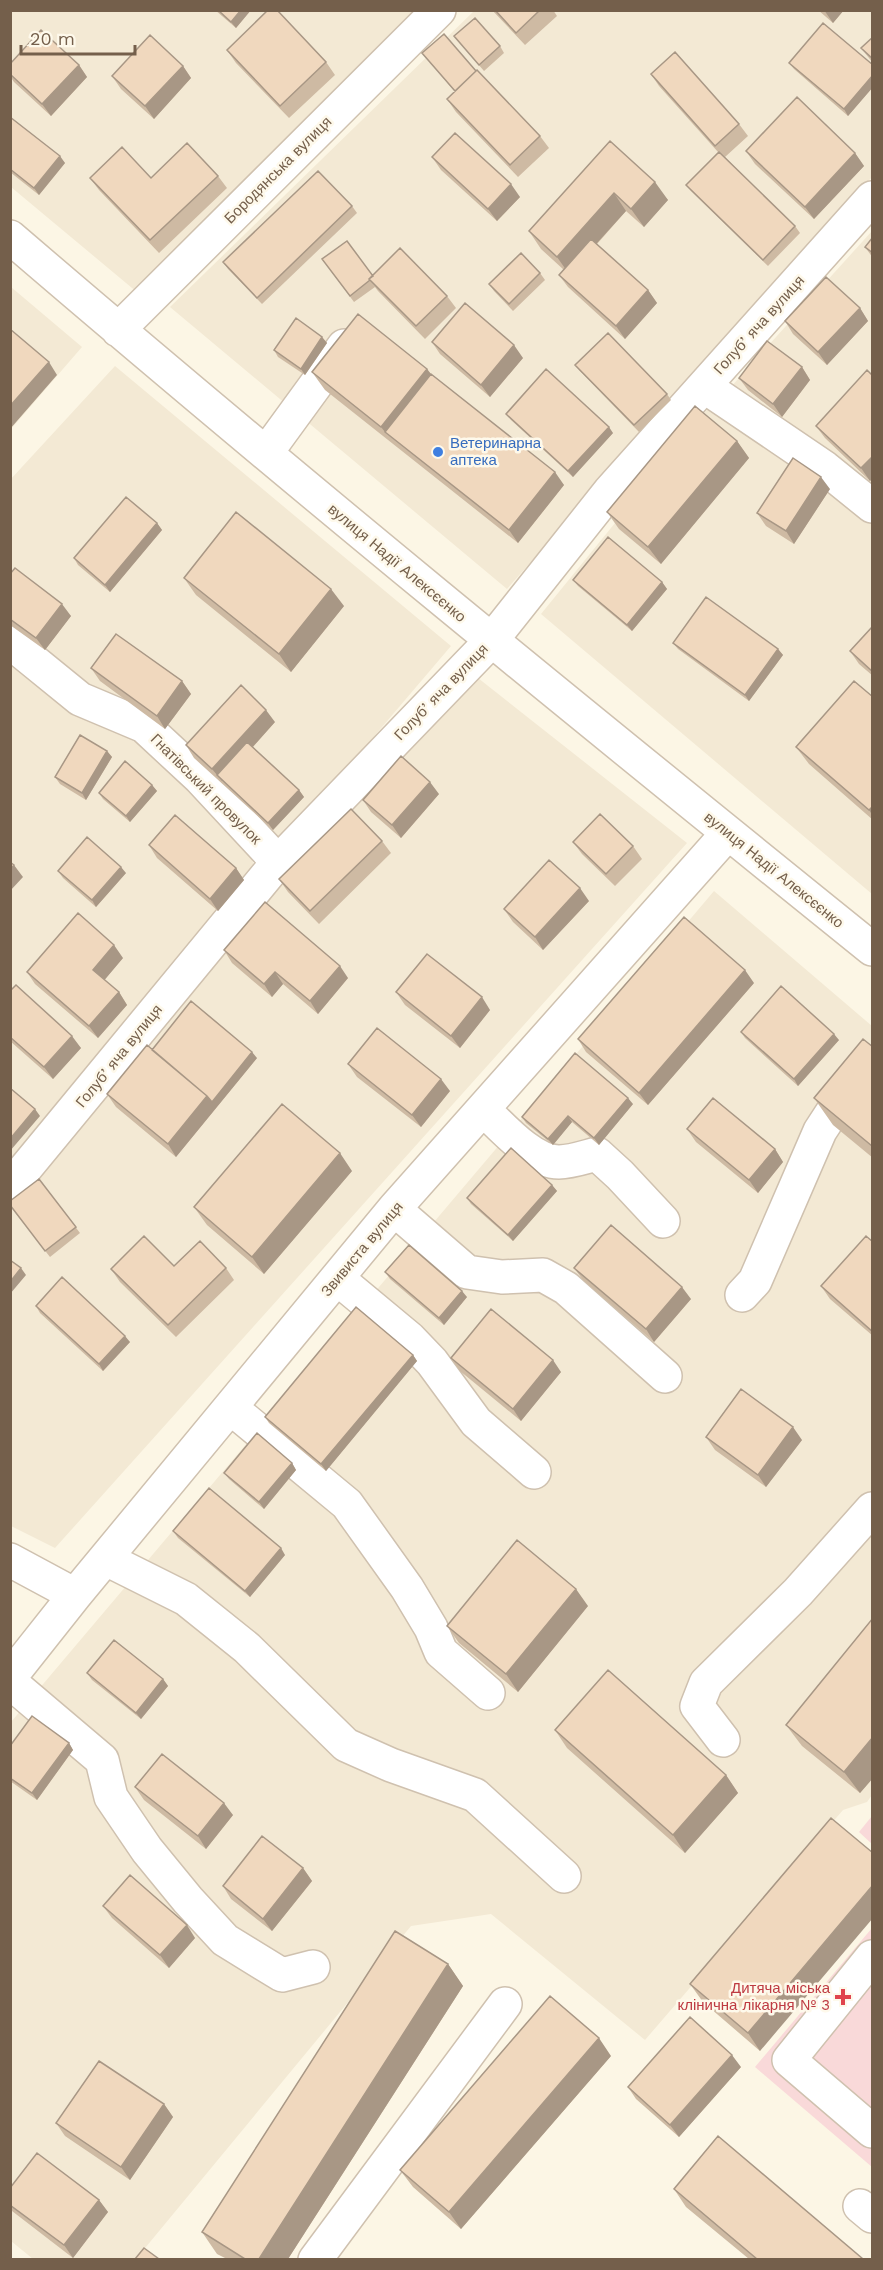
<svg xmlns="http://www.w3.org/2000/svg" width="883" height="2270" viewBox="0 0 883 2270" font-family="'Work Sans',sans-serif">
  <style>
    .residential { fill: #f3e9d4 }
    .medical { fill: #f9d9d9 }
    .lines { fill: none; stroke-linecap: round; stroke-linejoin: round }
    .minor-casing { stroke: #cfc1af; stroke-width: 36 }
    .minor { stroke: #fff; stroke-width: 33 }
    .wall { fill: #cebaa3 }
    .shaded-wall { fill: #a89785 }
    .building { fill: #f0d8be; stroke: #a89785; stroke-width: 1.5 }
    .shop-dot { fill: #3f7fe0; stroke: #fef9eb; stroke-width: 2 }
    .health-dot { fill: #e0444e; stroke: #fef9eb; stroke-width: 2 }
    .labels { text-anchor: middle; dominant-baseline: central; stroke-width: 5; stroke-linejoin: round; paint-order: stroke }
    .street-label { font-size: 15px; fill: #745f4b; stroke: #fef9eb }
    .shop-label { font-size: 15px; fill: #366cbe; stroke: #fef9eb; text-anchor: start }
    .health-label { font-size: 15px; fill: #be3a42; stroke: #fef9eb; text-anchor: end }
  </style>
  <rect width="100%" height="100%" fill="#fcf6e5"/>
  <path class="residential" d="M10 11H421L138 293 11 187Z
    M474 11H872V177L507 589 170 307Z
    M872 231V497L729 389Z
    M11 287 82 347 11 429Z
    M115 366 451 646 279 848 84 687 11 631 10 480Z
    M711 405 872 516V894L541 614Z
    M11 655 143 738 248 849 256 871 11 1162Z
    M478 678 687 843 55 1548 11 1526 10 1206 291 867Z
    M714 891 872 1026V1795L867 1802 843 1810 645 2040 491 1914 411 1926 136 2259H33L11 2241V1722Z"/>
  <path class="medical" d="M872 1816V1844L859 1832Z
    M872 1928V2167L755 2067Z"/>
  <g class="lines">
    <g class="minor-casing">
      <path id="minor" d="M10 237C293 480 582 715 872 949
        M118 330 439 10
        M704 386 825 468 872 506
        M266 453 344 346
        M10 642 80 699 144 726 200 778 278 862
        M483 1109C502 1127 532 1162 559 1162 571 1162 585 1157 597 1154L620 1175 663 1221
        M10 1187 278 862 491 641 610 491 872 198
        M394 1209 467 1272 502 1277 543 1275 566 1288 665 1376
        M338 1279 409 1338 432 1362 476 1422 534 1472
        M742 1295 755 1281 820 1131 835 1108 872 1067
        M231 1408 347 1504 407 1588 431 1628 441 1652 488 1693
        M106 1559 186 1599 247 1648 346 1745 391 1765 475 1795 564 1876
        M10 1560 75 1595
        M10 1677 75 1595 394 1209 728 833
        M10 1682 102 1760 111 1797 147 1850 188 1900 225 1940 282 1975 313 1967
        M723 1740 697 1706 706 1683 798 1592 872 1509
        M872 1957 789 2060 872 2131
        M860 2206 872 2216
        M315 2260 505 2004"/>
    </g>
    <use href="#minor" class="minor"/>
  </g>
  <path class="wall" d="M215 10H251L236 28Z
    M492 10H553L557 16 525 45Z
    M818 10H844L833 23Z
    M454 36 500 46 504 53 484 71Z
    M873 37V63L861 48Z
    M227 50 326 62 335 75 289 118 236 63Z
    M422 53 476 71 540 136 549 148 518 177 456 112 447 99 455 92Z
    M789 63 873 65V87L848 116 794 69Z
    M10 64 79 65 87 77 51 116 14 82 10 76Z
    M183 66 191 78 154 119 121 89 112 76Z
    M651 74 739 124 748 136 725 157 795 226 800 233 768 266 691 191 686 185 718 152 659 86Z
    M10 117 65 163 39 195 10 172Z
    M610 141 668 200 644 227 626 211 597 244 648 290 657 303 625 339 568 287 559 275 564 270 541 249 529 231Z
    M746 151 855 153 864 166 814 219 755 164Z
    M432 157 520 197 497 221 441 170Z
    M218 176 227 188 159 253 99 190 90 178H151Z
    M352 206 357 213 262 304 228 269 223 262Z
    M873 237V258L865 247Z
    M322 259 373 276 447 296 456 308 425 339 378 291 375 287 354 302Z
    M540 273 545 280 513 311 494 291 489 284Z
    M860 308 868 321 827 365 793 334 785 321Z
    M322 337 327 343 305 375 278 357 274 350Z
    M432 342 523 358 490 397 440 354Z
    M575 365 667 394 671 400 639 432 580 371Z
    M802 367 810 380 782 417 748 390 739 378Z
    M427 369 431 374 564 485 518 543 325 390 312 372Z
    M873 376V478L870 481 825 438 816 426Z
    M506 414 613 433 573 477 511 420Z
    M737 441 749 458 661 564 619 529 607 512Z
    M830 489 794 544 766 526 757 513Z
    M157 523 162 530 110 592 78 565 74 558Z
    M10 574 71 616 45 650 10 625Z
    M184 578 344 606 291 672 196 595Z
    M573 580 662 582 667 589 632 631 578 586Z
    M873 626V676L859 664 850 651Z
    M673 643 778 649 783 655 749 701 678 649Z
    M91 668 182 681 191 694 165 729 100 681Z
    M873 697V820L809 764 796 747Z
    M275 722 253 747 299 790 304 797 273 830 194 758 186 745Z
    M107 751 112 757 86 800 60 784 55 777Z
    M152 785 157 791 130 822 103 799 99 793Z
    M439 794 401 838 371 812 363 800Z
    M382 841 391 853 319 924 288 892 279 879Z
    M573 842 633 846 642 859 615 886 582 854Z
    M149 845 236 868 244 880 218 911 157 858Z
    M58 871 126 873 96 907 63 878Z
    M589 901 543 950 513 922 504 909Z
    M224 950 348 978 318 1014 283 984 272 997 232 963Z
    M123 958 104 980 119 992 127 1005 98 1038 35 984 27 972Z
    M754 983 648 1105 586 1052 578 1039Z
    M10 991 81 1048 53 1079 10 1041Z
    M396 992 490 1010 460 1048 405 1005Z
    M741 1032 839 1040 798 1086 745 1038Z
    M873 1047V1158L833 1125 814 1098Z
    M152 1050 257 1058 176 1157 116 1107 107 1094Z
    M348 1064 450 1091 421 1127 357 1077Z
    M633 1104 599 1145 572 1122 553 1145 526 1123 522 1117Z
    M687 1129 775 1149 783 1162 758 1193 696 1142Z
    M352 1171 264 1274 207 1225 194 1207Z
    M39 1179 80 1233 50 1257 10 1206Z
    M552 1185 557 1191 513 1241 471 1204 467 1198Z
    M873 1242V1336L830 1299 821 1286Z
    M174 1266 226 1268 234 1280 176 1337 120 1282 111 1269Z
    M574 1268 691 1299 654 1342 583 1280Z
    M385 1272 467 1297 444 1325 390 1279Z
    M36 1306 130 1342 103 1371 40 1313Z
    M413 1355 417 1361 326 1471 269 1423 265 1417Z
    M451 1358 561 1372 521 1421 460 1371Z
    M706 1437 802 1440 766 1487 715 1450Z
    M292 1463 296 1470 264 1509 229 1479 224 1473Z
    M173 1531 285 1555 250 1597 178 1538Z
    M588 1606 518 1692 459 1643 447 1626Z
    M873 1618V1778L860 1793 802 1746 786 1725Z
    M87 1673 163 1679 168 1686 141 1719 92 1680Z
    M555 1730 726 1775 738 1793 685 1853 567 1748Z
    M69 1743 73 1750 37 1800 10 1781V1746Z
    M135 1787 233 1815 206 1849 144 1800Z
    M831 1818 760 2051 703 2002 690 1984Z
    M303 1868 312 1881 272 1931 231 1899 223 1886Z
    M103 1906 195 1938 169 1968 112 1918Z
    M448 1964 463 1986 288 2259H227L217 2254 202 2232Z
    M611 2056 461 2229 413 2187 400 2170Z
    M741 2067 679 2137 636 2099 628 2087Z
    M164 2104 173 2117 130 2180 65 2136 56 2123Z
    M10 2188 99 2200 108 2212 73 2258 12 2211 10 2210Z
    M674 2189 864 2259H749L686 2207Z"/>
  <path class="shaded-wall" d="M241 10H251L236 28 231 22Z
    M824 10H844L833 23Z
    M79 65 87 77 51 116 42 104Z
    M183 66 191 78 154 119 145 106Z
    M873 75V87L848 116 844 109Z
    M855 153 864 166 814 219 805 207Z
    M60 156 65 163 39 195 34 188Z
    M655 182 668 200 644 227 631 209Z
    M511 184 520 197 497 221 488 209Z
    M614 193 626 211 569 274 557 257Z
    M648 290 657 303 625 339 616 326Z
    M860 308 868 321 827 365 818 352Z
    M322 337 327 343 305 375 301 369Z
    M514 345 523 358 490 397 481 385Z
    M49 362 57 375 10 429V406Z
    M802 367 810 380 782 417 773 404Z
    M427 369 440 386 385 432 381 427Z
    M609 427 613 433 573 477 568 471Z
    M737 441 749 458 661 564 648 547Z
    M873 456V478L870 481 861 468Z
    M555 472 564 485 518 543 509 530Z
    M821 477 830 489 794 544 786 531Z
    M157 523 162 530 110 592 105 585Z
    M662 582 667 589 632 631 627 625Z
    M331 589 344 606 291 672 279 654Z
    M62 604 71 616 45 650 36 638Z
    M778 649 783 655 749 701 745 695Z
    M182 681 191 694 165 729 157 716Z
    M266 710 275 722 222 781 212 769Z
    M107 751 112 757 86 800 82 793Z
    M430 782 439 794 401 838 392 825Z
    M152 785 157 791 130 822 126 816Z
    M299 790 304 797 273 830 268 823Z
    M873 806V816L869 810Z
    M14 865 23 877 10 891V869Z
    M121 867 126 873 96 907 92 900Z
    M236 868 244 880 218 911 210 899Z
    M580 888 589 901 543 950 535 937Z
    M114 945 123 958 102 983 93 970Z
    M340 966 348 978 318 1014 310 1001Z
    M745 970 754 983 648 1105 639 1093Z
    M275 972 283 984 272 997 264 984Z
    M119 992 127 1005 98 1038 89 1026Z
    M482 997 490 1010 460 1048 451 1036Z
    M834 1034 839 1040 798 1086 794 1079Z
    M72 1036 81 1048 53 1079 44 1067Z
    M252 1052 257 1058 176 1157 168 1144 207 1096Z
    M441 1079 450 1091 421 1127 412 1115Z
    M628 1098 633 1104 599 1145 594 1138Z
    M35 1109 40 1116 10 1151V1139Z
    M568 1116 572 1122 553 1145 548 1139Z
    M775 1149 783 1162 758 1193 749 1180Z
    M340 1153 352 1171 264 1274 252 1257Z
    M552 1185 557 1191 513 1241 508 1235Z
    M21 1268 26 1275 10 1294V1282Z
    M682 1287 691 1299 654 1342 646 1329Z
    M462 1291 467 1297 444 1325 439 1318Z
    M125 1336 130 1342 103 1371 99 1364Z
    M413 1355 417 1361 326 1471 321 1464Z
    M553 1360 561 1372 521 1421 513 1409Z
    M793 1427 802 1440 766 1487 758 1475Z
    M292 1463 296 1470 264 1509 259 1502Z
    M281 1548 285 1555 250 1597 245 1591Z
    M576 1589 588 1606 518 1692 506 1674Z
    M163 1679 168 1686 141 1719 136 1713Z
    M873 1737V1778L860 1793 844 1772Z
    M69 1743 73 1750 37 1800 32 1793Z
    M726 1775 738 1793 685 1853 673 1835Z
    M224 1803 233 1815 206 1849 198 1836Z
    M303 1868 312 1881 272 1931 263 1919Z
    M873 1885V1918L760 2051 748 2033Z
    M187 1925 195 1938 169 1968 160 1955Z
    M448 1964 463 1986 288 2259H259Z
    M599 2038 611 2056 461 2229 449 2212Z
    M732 2055 741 2067 679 2137 670 2125Z
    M164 2104 173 2117 130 2180 121 2167Z
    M99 2200 108 2212 73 2258 64 2245Z"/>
  <path class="building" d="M218 10H241L231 22Z
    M268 10H277L326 62 280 106 227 50Z
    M495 10H540L516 33Z
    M475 18 500 46 479 65 454 36Z
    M823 23 873 65V75L844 109 789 63Z
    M41 30 79 65 42 104 10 74V64Z
    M444 34 476 71 455 91 422 53Z
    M150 35 183 66 145 106 112 76Z
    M873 37V59L861 48Z
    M675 52 739 124 715 146 651 74Z
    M477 70 540 136 510 165 447 99Z
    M797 97 855 153 805 207 746 151Z
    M10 117 60 156 34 188 10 169Z
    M455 133 511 184 488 209 432 157Z
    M610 141 655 182 631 209 614 193 557 257 529 231Z
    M187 143 218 176 150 240 90 178 122 147 151 178Z
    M719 152 795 226 763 260 686 185Z
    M318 171 352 206 257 298 223 262Z
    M873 237V253L865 247Z
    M591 239 648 290 616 326 559 275Z
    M347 241 373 276 369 279 370 280 350 296 322 259Z
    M400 248 447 296 416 326 369 279Z
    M521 253 540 273 509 304 489 284Z
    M826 277 860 308 818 352 785 321Z
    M465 303 514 345 481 385 432 342Z
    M358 314 427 369 381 427 312 372Z
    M296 318 322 337 301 369 274 350Z
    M10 329 49 362 10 406Z
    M608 333 667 394 634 425 575 365Z
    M767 341 802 367 773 404 739 378Z
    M546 369 609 427 568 471 506 414Z
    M867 370 873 376V456L861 468 816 426Z
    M431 374 555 472 509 530 385 432Z
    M695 406 737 441 648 547 607 512Z
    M793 458 821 477 786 531 757 513Z
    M126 497 157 523 105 585 74 558Z
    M236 512 331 589 279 654 184 578Z
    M608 537 662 582 627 625 573 580Z
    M15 568 62 604 36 638 10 619V574Z
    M706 597 778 649 745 695 673 643Z
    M873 626V672L850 651Z
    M116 634 182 681 157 716 91 668Z
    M854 681 873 697V806L869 810 796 747Z
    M241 685 266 710 212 769 186 745Z
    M80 735 107 751 82 793 55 777Z
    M247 742 299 790 268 823 217 775Z
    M401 756 430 782 392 825 363 800Z
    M125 761 152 785 126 816 99 793Z
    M351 809 382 841 310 911 279 879Z
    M600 814 633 846 606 874 573 842Z
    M175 815 236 868 210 899 149 845Z
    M87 837 121 867 92 900 58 871Z
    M549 860 580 888 535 937 504 909Z
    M10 862 14 865 10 869Z
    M265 902 340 966 310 1001 275 972 264 984 224 950Z
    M78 913 114 945 93 970 119 992 89 1026 27 972Z
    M684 917 745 970 639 1093 578 1039Z
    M427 954 482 997 451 1036 396 992Z
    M16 985 72 1036 44 1067 10 1037V991Z
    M781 986 834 1034 794 1079 741 1032Z
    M191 1001 252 1052 212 1102 207 1096 152 1050Z
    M377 1028 441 1079 412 1115 348 1064Z
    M863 1039 873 1047 872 1146 814 1098Z
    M147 1045 207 1096 168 1144 107 1094Z
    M575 1053 628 1098 594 1138 568 1116 548 1139 522 1117Z
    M10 1088 35 1109 10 1139Z
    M713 1098 775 1149 749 1180 687 1129Z
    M282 1104 340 1153 252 1257 194 1207Z
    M511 1148 552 1185 508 1235 467 1198Z
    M39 1179 76 1227 45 1251 10 1205V1201Z
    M611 1225 682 1287 646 1329 574 1268Z
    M144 1236 174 1266 200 1241 226 1268 168 1325 111 1269Z
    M866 1236 873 1242V1332L821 1286Z
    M409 1245 462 1291 439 1318 385 1272Z
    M10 1260 21 1268 10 1282Z
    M62 1277 125 1336 99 1364 36 1306Z
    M356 1307 413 1355 321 1464 265 1417Z
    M491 1309 553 1360 513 1409 451 1358Z
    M741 1389 793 1427 758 1475 706 1437Z
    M257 1433 292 1463 259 1502 224 1473Z
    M209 1488 281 1548 245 1591 173 1531Z
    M517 1540 576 1589 506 1674 447 1626Z
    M873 1618V1737L844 1772 786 1725Z
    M114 1640 163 1679 136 1713 87 1673Z
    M608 1670 726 1775 673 1835 555 1730Z
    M32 1716 69 1743 32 1793 10 1778V1746Z
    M162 1754 224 1803 198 1836 135 1787Z
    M831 1818 873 1853V1885L748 2033 690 1984Z
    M262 1836 303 1868 263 1919 223 1886Z
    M130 1875 187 1925 160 1955 103 1906Z
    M395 1931 448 1964 259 2259H245L202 2232Z
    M550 1996 599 2038 449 2212 400 2170Z
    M690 2017 732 2055 670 2125 628 2087Z
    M99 2061 164 2104 121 2167 56 2123Z
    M718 2136 863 2259H757L674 2189Z
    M37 2153 99 2200 64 2245 10 2205V2188Z
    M144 2248 159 2259H135Z"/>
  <circle class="shop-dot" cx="438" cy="452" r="6"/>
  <path class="health-dot" d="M840 1988h6v6h6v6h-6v6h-6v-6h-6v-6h6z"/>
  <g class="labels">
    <g class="street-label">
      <text transform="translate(278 170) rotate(-45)">Бородянська вулиця</text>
      <text transform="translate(759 325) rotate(-48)">Голубʼяча вулиця</text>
      <text transform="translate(397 563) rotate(40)">вулиця Надії Алексєєнко</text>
      <text transform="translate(441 692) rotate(-46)">Голубʼяча вулиця</text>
      <text transform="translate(206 789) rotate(45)">Гнатівський провулок</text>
      <text transform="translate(774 870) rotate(39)">вулиця Надії Алексєєнко</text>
      <text transform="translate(119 1056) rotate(-51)">Голубʼяча вулиця</text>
      <text transform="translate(362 1249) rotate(-50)">Звивиста вулиця</text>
    </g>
    <g class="shop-label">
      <text x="450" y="443">Ветеринарна<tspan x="450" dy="17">аптека</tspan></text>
    </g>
    <g class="health-label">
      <text x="830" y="1988">Дитяча міська<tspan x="830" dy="17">клінична лікарня № 3</tspan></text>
    </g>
  </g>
  <rect width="883" height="2270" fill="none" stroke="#745f4b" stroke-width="24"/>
  <path d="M21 45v9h114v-9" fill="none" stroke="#745f4b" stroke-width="3"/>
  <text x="30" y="45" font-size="18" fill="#745f4b" stroke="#fef9eb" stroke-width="4.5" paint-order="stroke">20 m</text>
</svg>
